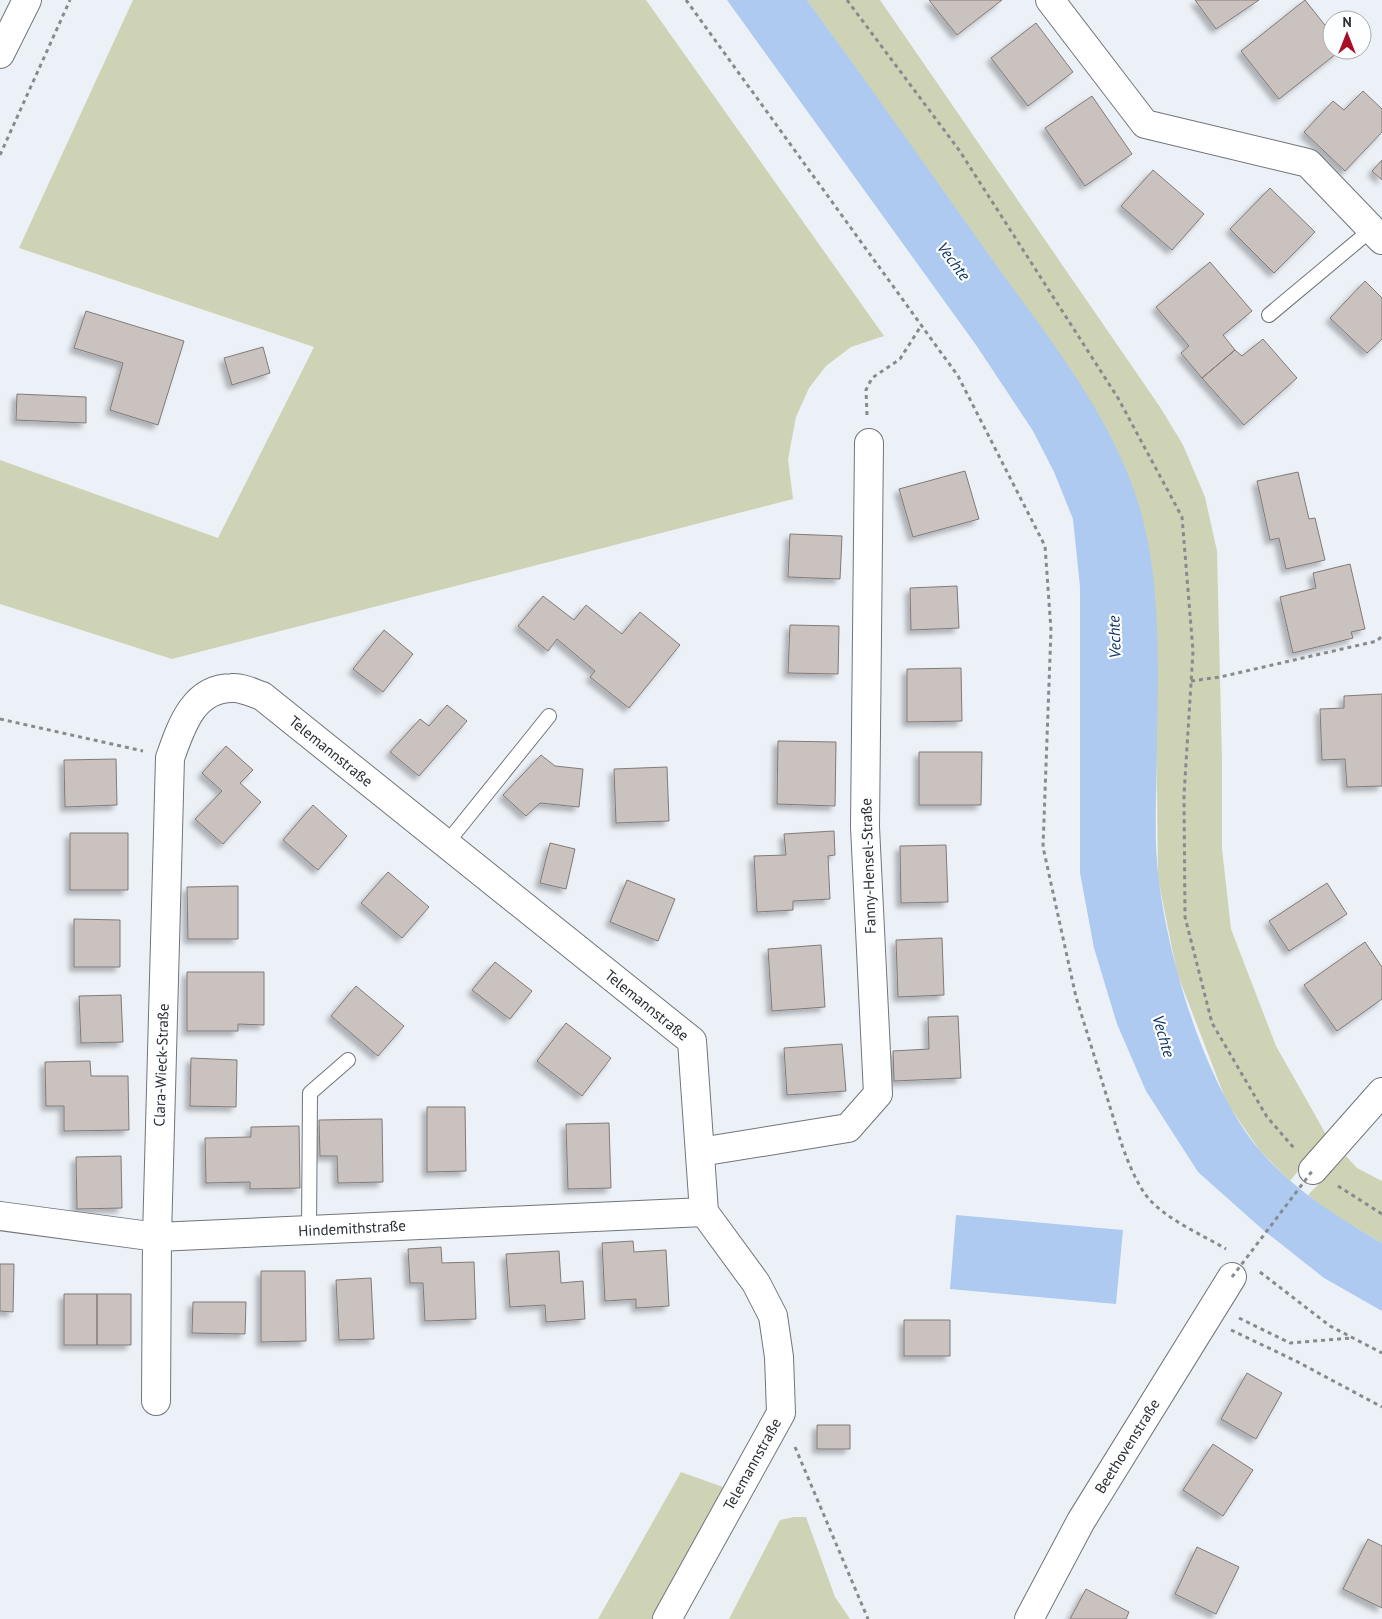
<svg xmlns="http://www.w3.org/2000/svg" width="1382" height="1619" viewBox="0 0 1382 1619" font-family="'PT Sans',sans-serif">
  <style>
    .green { fill: #ced3b6 }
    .water { fill: #aecaf1 }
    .building { fill: #c9c2bf; stroke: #817a78; filter: url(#shadow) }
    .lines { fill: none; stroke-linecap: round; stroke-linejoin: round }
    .lane-casing { stroke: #71757a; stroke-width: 16 }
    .street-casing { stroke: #71757a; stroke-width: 30 }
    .secondary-casing { stroke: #71757a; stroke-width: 30 }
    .path { stroke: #878b8f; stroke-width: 3; stroke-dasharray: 4 4; stroke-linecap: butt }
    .lane { stroke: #fff; stroke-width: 14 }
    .street { stroke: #fff; stroke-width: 28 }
    .secondary { stroke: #fff; stroke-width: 28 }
    .path-bridge { stroke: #878b8f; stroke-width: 3; stroke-dasharray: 4 4; stroke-linecap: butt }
    .labels { text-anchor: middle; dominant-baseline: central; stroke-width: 4.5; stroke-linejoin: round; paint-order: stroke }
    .street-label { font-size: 15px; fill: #2c2e30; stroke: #fdfeff }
    .water-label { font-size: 16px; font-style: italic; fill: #103463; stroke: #fdfeff }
  </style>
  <defs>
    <filter id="shadow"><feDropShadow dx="-4.5" dy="4.5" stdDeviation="2.5" flood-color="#0004"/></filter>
  </defs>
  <rect width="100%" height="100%" fill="#ecf1f7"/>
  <path class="green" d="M133 0H646L884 336 851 347 826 366 809 388 796 417 788 459 793 499 172 659 0 604V460L218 538 314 347 19 248Z
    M807 0H880L1160 407 1183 445 1205 497 1217 551 1222 762V849L1231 929 1276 1046 1327 1136 1290 1181 1260 1151 1227 1103 1177 973 1158 878 1155 604 1149 553 1138 503 1119 456 1095 409 1051 343Z
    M1346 1156 1357 1168 1382 1181V1243L1328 1212 1308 1195Z
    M681 1472 737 1492 667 1619H598Z
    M794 1517H806L835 1597 850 1619H729L780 1520Z"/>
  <path class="water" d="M727 0H807C872 89 935 179 999 269 1051 341 1111 416 1138 502 1162 580 1158 665 1157 745 1157 790 1153 837 1159 881 1169 963 1207 1090 1262 1153 1297 1192 1337 1217 1382 1243V1311L1324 1278 1262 1229 1198 1172 1146 1091 1117 1024 1094 948 1080 873V587L1073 519 1054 472 1033 431 976 345Z
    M956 1215 1123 1230 1116 1304 950 1289Z"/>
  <path class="building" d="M929 0H1002L957 35Z
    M1195 0H1259L1216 29Z
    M1305 0 1332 34V50H1341L1279 99 1241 51Z
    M1036 23 1073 72 1028 106 991 58Z
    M1363 91 1382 109V132L1345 171 1304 132 1333 101 1344 110Z
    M1092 96 1132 154 1085 186 1045 128Z
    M1382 160V180L1372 171Z
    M1153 170 1204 214 1172 250 1121 206Z
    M1270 188 1315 232 1274 273 1230 229Z
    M1210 262 1252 311 1223 335 1235 350 1202 378 1181 353 1189 346 1156 307Z
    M1365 281 1382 298V339L1367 353 1330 318Z
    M86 311 184 341 158 425 110 410 123 363 74 348Z
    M1263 339 1297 378 1244 425 1202 378 1235 350 1242 356Z
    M263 347 270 373 232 385 224 358Z
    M17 394 86 397V423L16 420Z
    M965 471 979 519 913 537 899 489Z
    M1298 472 1309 519 1315 518 1325 560 1286 569 1279 538 1270 540 1257 481Z
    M790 534 842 536 840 579 788 577Z
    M1350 564 1365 629 1351 632 1353 638 1293 653 1280 597 1316 588 1313 573Z
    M957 586 959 628 911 630 910 588Z
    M543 596 574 620 586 605 622 634 640 612 680 645 629 708 590 677 595 671 557 639 548 651 518 626Z
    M790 625 839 626 838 674 788 673Z
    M384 630 413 654 383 692 353 669Z
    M961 668 962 721 907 722V669Z
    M1382 694V786L1347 787 1345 759 1322 760 1320 709 1344 708V696Z
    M447 705 467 721 419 776 390 752 420 719 429 726Z
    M778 741 836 742 835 806 777 804Z
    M226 746 253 770 240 783 261 802 223 844 195 819 222 791 202 773Z
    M919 752H982L981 805H919Z
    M541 755 555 766 583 769 579 807 540 803 526 816 503 795Z
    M116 759 117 805 65 807 64 760Z
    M667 767 669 821 616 823 614 769Z
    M313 805 347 836 318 870 283 840Z
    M834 831 835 855 828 856 830 899 793 901V910L757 912 754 856 786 855 784 834Z
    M70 833H128V890H70Z
    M550 843 575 849 566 889 540 883Z
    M946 845 948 902 901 903 900 846Z
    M388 872 429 907 402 938 361 903Z
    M627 880 675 899 658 941 610 922Z
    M1327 883 1347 914 1289 951 1269 921Z
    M238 886V939H188L187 887Z
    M74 919 120 920V967H74Z
    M942 938 944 995 898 997 896 940Z
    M1365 942 1382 967V999L1337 1031 1304 985Z
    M821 945 825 1007 772 1011 768 949Z
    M495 962 532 991 510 1019 472 990Z
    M187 972H264V1025L238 1024V1031H187Z
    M356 986 404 1026 378 1056 331 1016Z
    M121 995 123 1042 81 1043 79 996Z
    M958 1016 961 1078 894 1081 893 1051 929 1049 928 1017Z
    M566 1023 611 1058 582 1096 537 1061Z
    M842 1044 846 1091 787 1095 784 1048Z
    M191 1058 237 1060 236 1107 190 1106Z
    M90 1061 91 1076H128L129 1130 64 1131V1106H46L45 1062Z
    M427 1107H465L466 1171 427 1172Z
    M382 1119 383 1182 338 1183 337 1156H320L319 1120Z
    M609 1123 611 1188 568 1189 566 1124Z
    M299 1126 300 1188 250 1189V1182L206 1183 205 1138 251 1137V1127Z
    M121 1156 122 1208 77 1209 76 1157Z
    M633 1241 634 1252 666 1250 669 1306 636 1308V1299L605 1301 602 1243Z
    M441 1247 442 1263 474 1262 476 1319 425 1321 423 1283H410L408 1249Z
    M559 1251 561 1283 583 1281 585 1319 546 1322 545 1305 510 1307 506 1254Z
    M0 1264H14L13 1312 0 1311Z
    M261 1271H305L306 1341 261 1342Z
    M371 1278 374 1339 339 1340 336 1280Z
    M64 1294H97V1345H64Z
    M97 1294H131V1345H97Z
    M193 1302H246L245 1334 192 1333Z
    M904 1320H950V1356H904Z
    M1247 1373 1282 1393 1256 1439 1221 1419Z
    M817 1425H850V1449H817Z
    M1213 1444 1253 1470 1223 1516 1183 1490Z
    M1368 1539 1382 1546V1608L1343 1589Z
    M1197 1547 1239 1567 1216 1614 1175 1594Z
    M1086 1589 1129 1612 1126 1619H1070Z"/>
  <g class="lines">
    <g class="lane-casing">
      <path id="lane" d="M1269 315 1372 229
        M446 844 549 716
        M309 1230 310 1093 348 1060"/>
    </g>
    <g class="street-casing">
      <path id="street" d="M1050 0 1145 124 1308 163 1382 240
        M700 1152 848 1128 878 1094 865 827 869 443
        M1313 1170 1382 1092
        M0 1216 157 1237 704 1212
        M156 1401 157 1237 170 758C181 727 193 688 232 688 241 687 253 693 262 696L692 1041 704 1212 756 1283 773 1316 779 1357 781 1413 667 1619
        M1029 1619 1081 1521 1232 1277"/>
    </g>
    <g class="secondary-casing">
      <path id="secondary" d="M0 54 27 0"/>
    </g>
    <path class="path" d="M686 0 958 376 1045 546 1051 630 1043 847 1076 997 1119 1136C1125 1155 1136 1184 1149 1199 1169 1221 1201 1234 1226 1249
      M847 0 959 150 1118 398 1182 517 1193 651 1184 795 1185 917 1212 1023 1267 1117 1294 1148
      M0 155 70 0
      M867 415 866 390 872 378 900 359 921 326
      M1191 681 1220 677 1377 641 1382 636
      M0 719 143 751
      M1338 1186 1382 1214
      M1260 1272 1330 1326 1382 1353
      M1239 1318 1290 1343 1351 1338
      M1231 1330 1296 1361 1382 1407
      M795 1447 868 1619"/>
    <use href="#lane" class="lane"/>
    <use href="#street" class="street"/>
    <use href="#secondary" class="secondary"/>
    <path class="path-bridge" d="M1232 1277 1313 1170"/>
  </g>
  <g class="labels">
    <g class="street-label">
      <text transform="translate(331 751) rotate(39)">Telemannstraße</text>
      <text transform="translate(868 866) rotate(-92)">Fanny-Hensel-Straße</text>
      <text transform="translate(647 1005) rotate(39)">Telemannstraße</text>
      <text transform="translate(161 1065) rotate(-88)">Clara-Wieck-Straße</text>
      <text transform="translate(352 1228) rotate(-3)">Hindemithstraße</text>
      <text transform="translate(1127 1446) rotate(-58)">Beethovenstraße</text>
      <text transform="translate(752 1464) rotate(-61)">Telemannstraße</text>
    </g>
    <g class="water-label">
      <text transform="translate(954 261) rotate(53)">Vechte</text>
      <text transform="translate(1114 637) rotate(-92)">Vechte</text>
      <text transform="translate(1164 1036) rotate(74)">Vechte</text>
    </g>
  </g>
  <g transform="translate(1347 35)"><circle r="24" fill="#fdfeff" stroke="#a9abac"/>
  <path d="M0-4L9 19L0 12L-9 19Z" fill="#a70f27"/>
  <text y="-8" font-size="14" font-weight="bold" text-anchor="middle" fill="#2c2e30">N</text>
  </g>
</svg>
